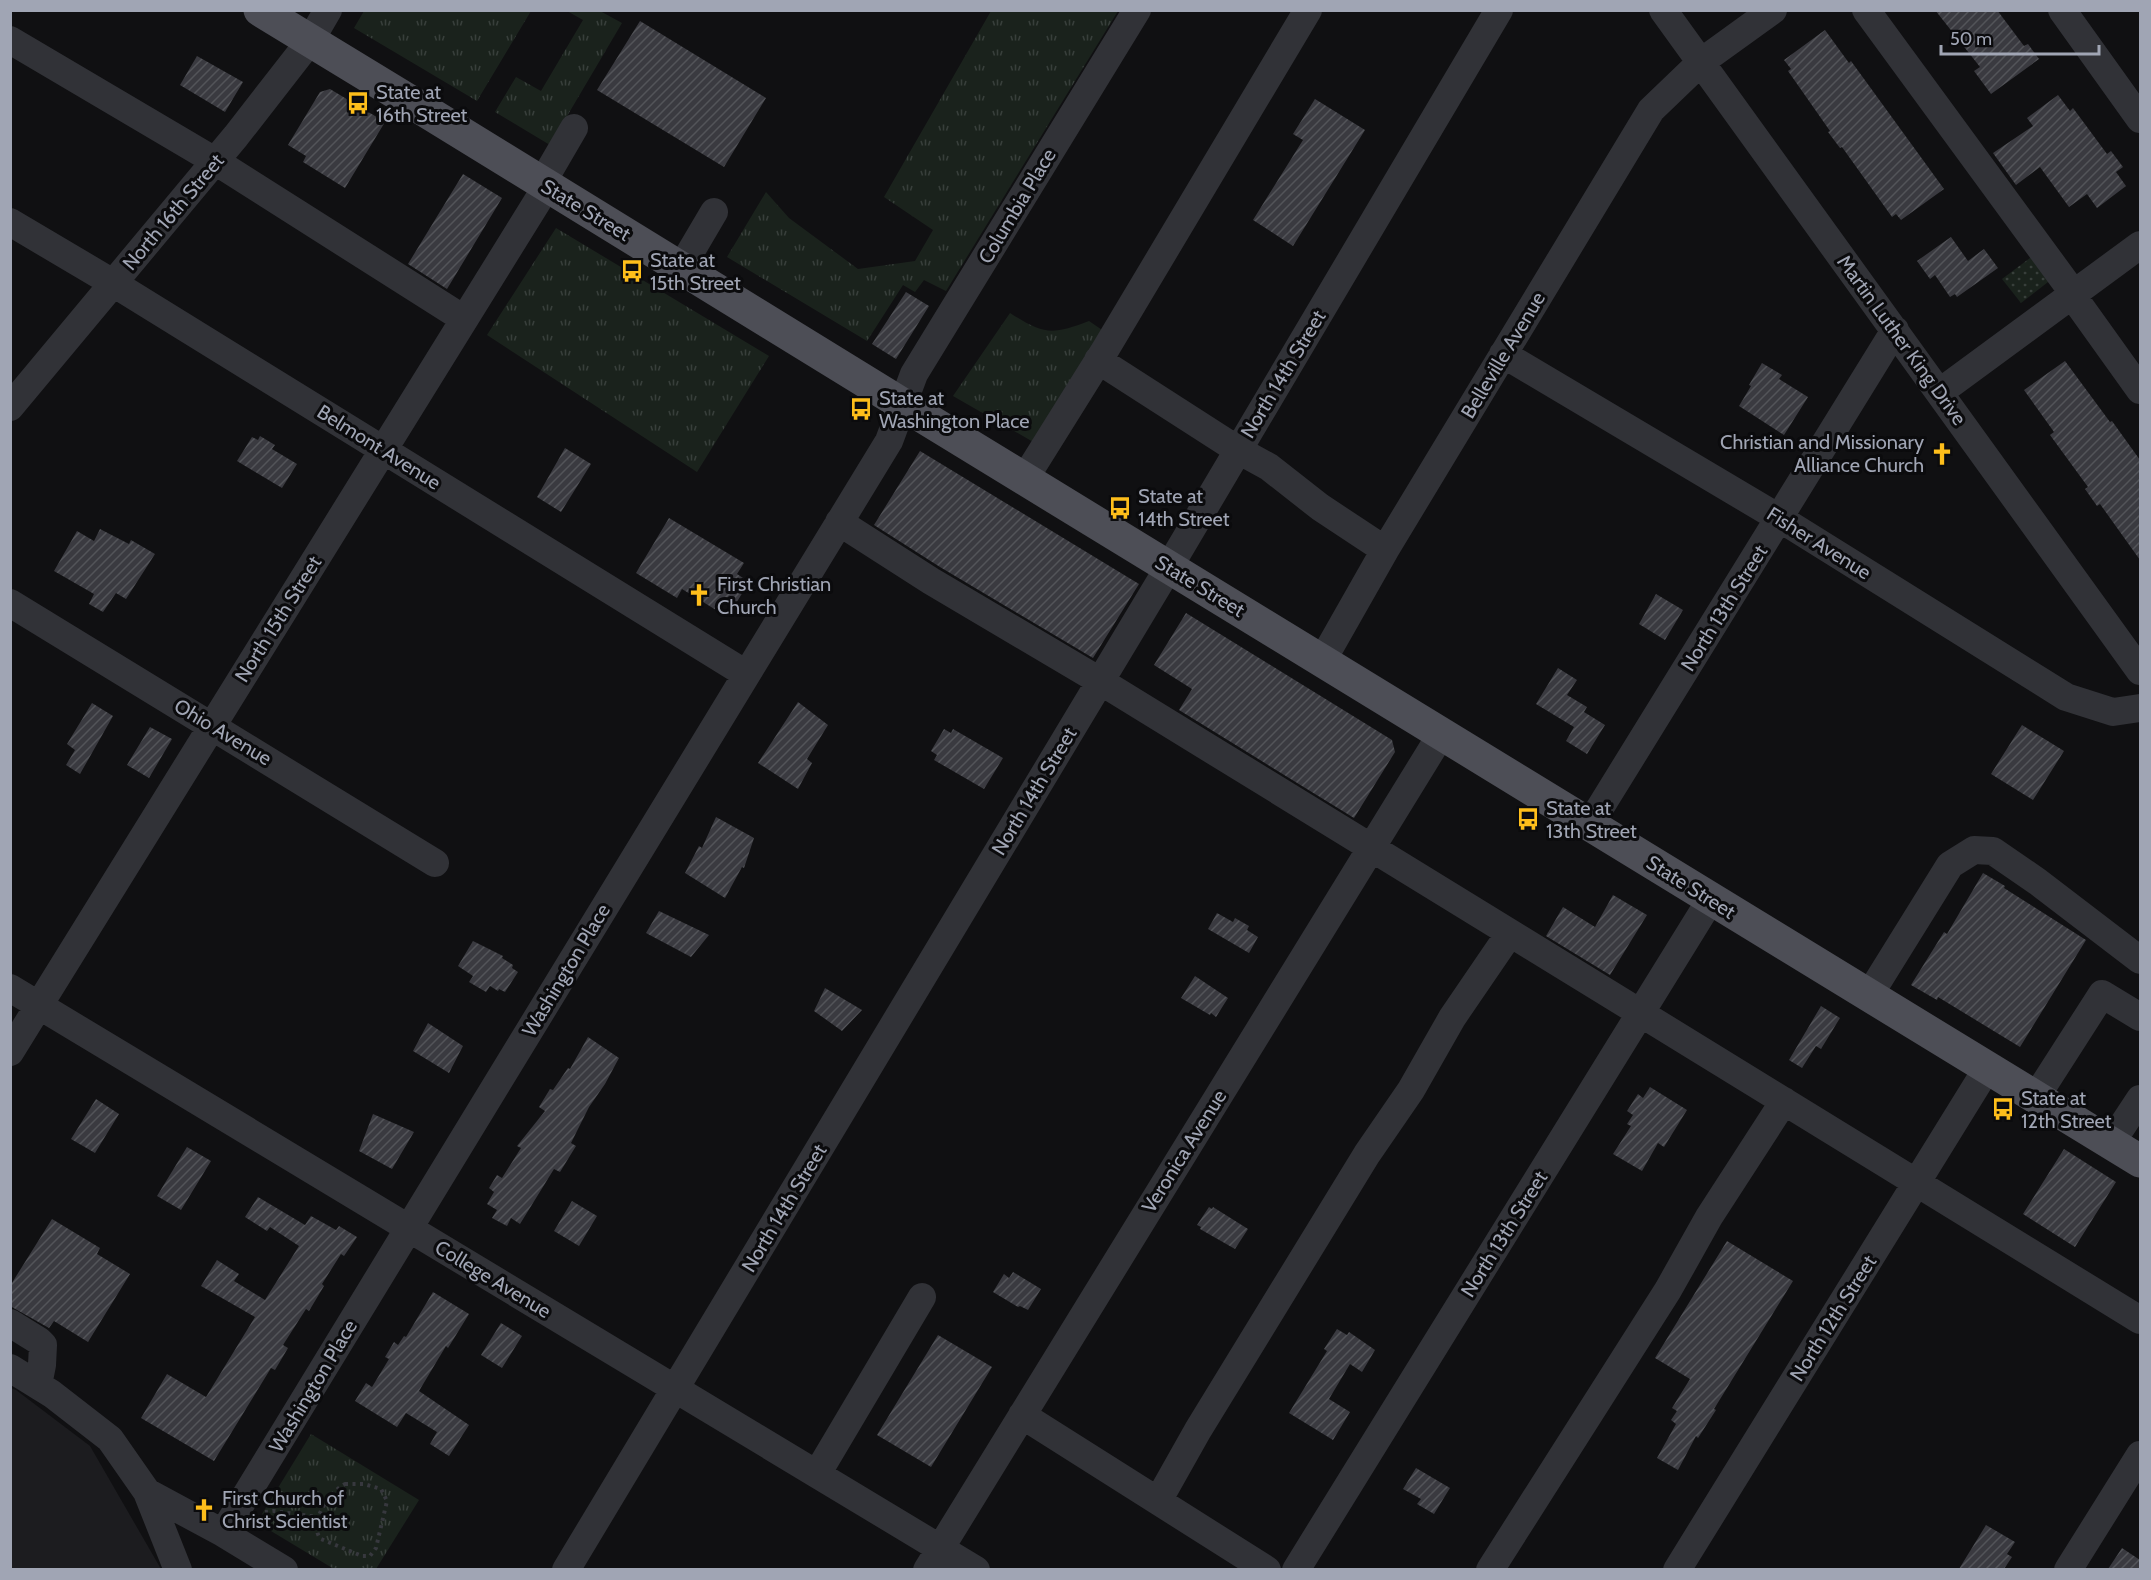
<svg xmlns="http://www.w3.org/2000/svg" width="2151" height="1580" viewBox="0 0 2151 1580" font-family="Cabin,sans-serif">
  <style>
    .built { fill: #1c1c1f }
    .grass { fill: url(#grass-tufts) }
    .park { fill: url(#park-dots) }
    .building { fill: url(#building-hatch) }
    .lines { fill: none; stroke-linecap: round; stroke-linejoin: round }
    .path { stroke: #37383e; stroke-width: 4; stroke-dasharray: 3 4.5; stroke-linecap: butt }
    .minor { stroke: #313237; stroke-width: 28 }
    .major { stroke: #4d4e56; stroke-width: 33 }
    .labels { text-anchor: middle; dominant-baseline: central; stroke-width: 6; stroke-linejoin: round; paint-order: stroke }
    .poi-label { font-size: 20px; fill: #a0a5b4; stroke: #0b0b0d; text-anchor: start }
    .street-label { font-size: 20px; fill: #a0a5b4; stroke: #0b0b0d }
  </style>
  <defs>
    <pattern id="grass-tufts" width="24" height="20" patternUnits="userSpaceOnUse" patternTransform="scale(1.5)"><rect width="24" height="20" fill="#1a221c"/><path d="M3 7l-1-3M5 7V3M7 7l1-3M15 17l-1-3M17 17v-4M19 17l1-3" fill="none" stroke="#383f3b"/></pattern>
    <pattern id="park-dots" width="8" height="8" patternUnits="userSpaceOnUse" patternTransform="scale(1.5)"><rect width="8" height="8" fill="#1a221c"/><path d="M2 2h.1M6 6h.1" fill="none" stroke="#383f3b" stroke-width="1.8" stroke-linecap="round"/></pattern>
    <pattern id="building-hatch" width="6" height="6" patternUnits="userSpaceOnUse" patternTransform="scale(1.5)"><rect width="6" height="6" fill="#3a3a40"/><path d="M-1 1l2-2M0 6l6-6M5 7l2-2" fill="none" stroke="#535459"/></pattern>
  </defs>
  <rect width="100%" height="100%" fill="#101012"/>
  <path class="built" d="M11 1388 16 1390 90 1446 161 1569H11Z"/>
  <path class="grass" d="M364 11V10L531 11 477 101 354 28Z
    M567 11H600L622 23 550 145 495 112 516 77 541 91 583 20Z
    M991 11H1118L946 291 924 280 915 292 903 285 867 341 727 257 766 192 789 218 858 269 915 261 933 230 884 197Z
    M556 228 769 356 697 472 487 335Z
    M1010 313C1044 335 1052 335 1089 321L1105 332 1035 443 953 396Z
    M311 1434 419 1500 376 1569H334L261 1525 266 1517 262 1514Z"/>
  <path class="park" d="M2034 255 2052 279 2021 303 2002 279Z"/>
  <path class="building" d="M1935 10H1997L2024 46 2028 44 2039 59 1991 94 1974 71 1980 67Z
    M640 21 766 98 724 167 597 90Z
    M1825 30 1849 63 1851 61 1944 189 1901 220 1896 214 1892 217 1842 147 1840 148 1828 132 1830 131 1788 71 1791 69 1784 60Z
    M197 56 243 82 225 112 180 85Z
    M330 89 385 122 345 188 303 162 306 156 288 145 320 92Z
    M2058 95 2070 111 2073 108 2107 154 2111 151 2123 167 2116 172 2126 186 2097 208 2087 194 2069 207 2040 167 2016 185 1993 153 2033 126 2027 118Z
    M1315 99 1365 130 1293 246 1253 220 1303 140 1293 134Z
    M463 174 502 198 447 289 408 264Z
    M1951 237 1968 261 1984 249 1998 268 1957 297 1955 294 1950 297 1935 275 1930 279 1917 261Z
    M906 292 929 306 896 359 872 344Z
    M2065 361 2110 422 2112 421 2140 460V560L2100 504 2097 506 2085 489 2088 487 2050 435 2054 432 2024 390Z
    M1762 363 1782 375 1779 379 1808 397 1784 435 1739 406 1751 386 1749 385Z
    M260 436 275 445 272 449 297 464 282 488 237 461 252 437 258 440Z
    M565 448 591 464 561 512 537 497Z
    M920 451 1139 584 1093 658 940 567 874 525Z
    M669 518 744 563 737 574 749 582 735 605 723 598 716 610 682 589 677 598 636 573Z
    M100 529 129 544 131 540 155 554 126 599 116 593 103 612 89 604 94 594 54 571 77 531 94 541Z
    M1656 594 1683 610 1665 640 1639 624Z
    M1186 613 1392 740 1395 752 1354 818 1179 710 1192 689 1154 665Z
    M1558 668 1577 680 1567 695 1587 707 1584 712 1605 725 1587 754 1566 741 1574 727 1536 704Z
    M798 702 828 725 807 759 812 763 798 789 758 763Z
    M92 703 113 716 80 774 66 765 75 750 67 744Z
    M2022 725 2064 751 2033 800 1991 774Z
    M150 727 172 739 149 778 127 765Z
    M944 729 951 733 953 729 1003 758 984 789 934 760 937 755 931 751Z
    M716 817 754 838 744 868 742 867 725 898 685 873 699 846 702 848Z
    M1983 873 2005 886 2004 888 2086 940 2020 1047 1938 997 1937 1000 1911 985 1944 932 1947 934Z
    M1613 895 1647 915 1610 975 1546 936 1563 907 1595 927Z
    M659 911 709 935 691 957 646 933Z
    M1217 913 1233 922 1235 918 1249 926 1247 930 1258 937 1249 953 1208 929Z
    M473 941 503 956 502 958 513 965 512 968 518 972 505 992 499 989 498 991 490 986 486 992 469 982 473 976 458 966Z
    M1195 976 1228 998 1216 1017 1211 1013 1210 1015 1181 998Z
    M825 988 862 1010 842 1031 814 1011Z
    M1821 1006 1840 1018 1821 1049 1816 1046 1802 1068 1789 1060Z
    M428 1023 463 1046 449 1073 413 1051Z
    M588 1037 619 1058 605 1084 589 1107 571 1143 576 1146 560 1172 554 1169 520 1224 511 1218 507 1226 492 1218 497 1210 487 1204 494 1192 489 1188 497 1175 502 1178 521 1148 517 1146 545 1111 539 1107 550 1089 553 1090 568 1068 570 1069Z
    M1650 1087 1687 1110 1664 1147 1658 1143 1642 1171 1613 1154 1631 1126 1627 1124 1633 1115 1627 1111 1638 1094 1643 1098Z
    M96 1099 119 1114 95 1153 71 1139Z
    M373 1114 414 1132 392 1169 359 1151Z
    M187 1147 211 1161 181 1210 157 1196Z
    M2064 1149 2116 1182 2075 1247 2023 1214Z
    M258 1197 305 1225 311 1216 336 1230 339 1226 357 1237 344 1256 341 1254 322 1284 324 1286 309 1311 306 1309 283 1345 288 1348 275 1370 271 1368 214 1461 141 1418 167 1374 206 1397 255 1317 201 1286 217 1260 239 1274 234 1281 265 1300 299 1246 270 1227 267 1231 245 1217Z
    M572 1201 597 1216 579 1246 554 1231Z
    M1209 1207 1212 1209 1213 1207 1248 1229 1235 1249 1200 1229 1201 1227 1197 1225Z
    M52 1219 100 1248 97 1254 130 1274 88 1342 54 1321 49 1328 10 1306V1286Z
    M1727 1241 1793 1281 1714 1409 1716 1410 1698 1438 1696 1436 1678 1470 1657 1458 1676 1424 1671 1420 1677 1411 1672 1408 1690 1379 1655 1358Z
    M1013 1272 1041 1289 1028 1310 1020 1306 1018 1307 993 1292 1004 1274 1009 1278Z
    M433 1292 469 1314 448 1348 446 1346 419 1391 469 1425 449 1456 430 1444 437 1432 406 1413 397 1427 355 1401 366 1383 372 1387 389 1359 385 1357 394 1342 398 1345 404 1336 406 1337Z
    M501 1323 522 1336 502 1368 481 1355Z
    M1337 1329 1347 1335 1349 1332 1375 1350 1362 1372 1350 1364 1329 1399 1350 1412 1333 1440 1289 1413 1327 1351 1324 1349Z
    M938 1335 992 1367 931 1467 877 1435Z
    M1416 1468 1450 1488 1434 1514 1417 1504 1421 1499 1403 1489Z
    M1986 1525 2015 1542 2007 1554 2012 1557 2004 1569H1959Z
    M2122 1548 2140 1560V1569H2108Z"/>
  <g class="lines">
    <path class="path" d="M345 1484H364L381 1489 387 1501 376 1548 370 1556H362L321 1539C307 1524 330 1491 345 1484Z
      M265 1512 273 1511 318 1517"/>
    <path class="minor" d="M1663 10 2140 671
      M1866 10 2074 294
      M2062 10 2140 119
      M10 40 215 161 464 319
      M542 183 574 128
      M10 222 113 283 746 674
      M681 268 714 212
      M2072 295 2140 390
      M1503 354 1779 518 2066 697 2113 712 2140 708
      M1098 360 1238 450 1269 467 1320 507 1385 550
      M1940 392 2140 245
      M10 407 236 136 310 41 328 10
      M1025 478 1105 350 1308 10
      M839 522 931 581 1100 681 2140 1320
      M10 603 435 863
      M1322 661 1385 550 1651 110 1701 62 1773 10
      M1590 824 1895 330
      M10 988 976 1570
      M1868 997 1950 865 1974 850 1993 851 2038 882 2140 960
      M10 1052 547 186
      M2036 1097 2102 994 2140 1017
      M2111 1143 2140 1099
      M10 1323 39 1341 43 1345 42 1365 38 1385
      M10 1368 52 1394 110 1439 147 1492 223 1533 284 1570
      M1022 1415 1267 1570
      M817 1474 922 1297
      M147 1492 178 1570
      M1158 1501 1198 1430 1367 1154 1411 1090 1452 1018 1510 933
      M223 1533 889 441 914 374 1137 10
      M566 1570 1169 567 1499 10
      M927 1570 1442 733
      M1296 1570 1711 899
      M1490 1570 1668 1290 1709 1217 1784 1101
      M1677 1570 1988 1067
      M2068 1570 2140 1455"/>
    <path class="major" d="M260 10C475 140 688 274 902 404 1315 656 1726 911 2140 1161"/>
  </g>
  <defs>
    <g id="bus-bare" transform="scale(1.8)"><path d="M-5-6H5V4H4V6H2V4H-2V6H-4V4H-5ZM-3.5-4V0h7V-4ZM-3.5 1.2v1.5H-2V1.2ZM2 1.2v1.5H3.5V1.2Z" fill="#febe1b" stroke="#0b0b0d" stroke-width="2.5" paint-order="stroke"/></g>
    <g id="church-bare" transform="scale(1.8)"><path d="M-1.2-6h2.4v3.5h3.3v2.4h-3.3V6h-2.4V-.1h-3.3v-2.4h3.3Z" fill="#febe1b" stroke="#0b0b0d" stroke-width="2.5" paint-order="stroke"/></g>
  </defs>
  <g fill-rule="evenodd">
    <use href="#bus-bare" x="358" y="103"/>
    <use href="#bus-bare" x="632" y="271"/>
    <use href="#bus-bare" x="861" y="409"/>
    <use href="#church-bare" x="1942" y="454"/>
    <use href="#bus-bare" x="1120" y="508"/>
    <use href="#church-bare" x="699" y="595"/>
    <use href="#bus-bare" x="1528" y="819"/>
    <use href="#bus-bare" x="2003" y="1109"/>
    <use href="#church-bare" x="204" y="1510"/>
  </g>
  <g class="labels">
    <g class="poi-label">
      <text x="376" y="92">State at<tspan x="376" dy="23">16th Street</tspan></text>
      <text x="650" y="260">State at<tspan x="650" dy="23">15th Street</tspan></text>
      <text x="879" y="398">State at<tspan x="879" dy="23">Washington Place</tspan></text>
      <text x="1924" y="442" text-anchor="end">Christian and Missionary<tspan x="1924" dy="23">Alliance Church</tspan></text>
      <text x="1138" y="496">State at<tspan x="1138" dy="23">14th Street</tspan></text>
      <text x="717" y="584">First Christian<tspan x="717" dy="23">Church</tspan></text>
      <text x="1546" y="808">State at<tspan x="1546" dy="23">13th Street</tspan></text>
      <text x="2021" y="1098">State at<tspan x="2021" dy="23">12th Street</tspan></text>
      <text x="222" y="1498">First Church of<tspan x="222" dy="23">Christ Scientist</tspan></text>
    </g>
    <g class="street-label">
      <text transform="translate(1017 206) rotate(-59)">Columbia Place</text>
      <text transform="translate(586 210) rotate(31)">State Street</text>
      <text transform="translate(173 212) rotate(-50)">North 16th Street</text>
      <text transform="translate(1902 340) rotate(54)">Martin Luther King Drive</text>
      <text transform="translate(1503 355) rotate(-59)">Belleville Avenue</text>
      <text transform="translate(1283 374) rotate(-59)">North 14th Street</text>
      <text transform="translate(379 447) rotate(32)">Belmont Avenue</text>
      <text transform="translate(1819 543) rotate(32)">Fisher Avenue</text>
      <text transform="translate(1200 586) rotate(31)">State Street</text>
      <text transform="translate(1724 608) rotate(-58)">North 13th Street</text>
      <text transform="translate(278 619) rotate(-58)">North 15th Street</text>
      <text transform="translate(223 732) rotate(31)">Ohio Avenue</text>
      <text transform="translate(1034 791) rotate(-59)">North 14th Street</text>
      <text transform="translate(1691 887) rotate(32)">State Street</text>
      <text transform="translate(566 970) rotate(-59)">Washington Place</text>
      <text transform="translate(1184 1151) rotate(-58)">Veronica Avenue</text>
      <text transform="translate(784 1208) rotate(-59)">North 14th Street</text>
      <text transform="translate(1504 1234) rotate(-58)">North 13th Street</text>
      <text transform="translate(493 1279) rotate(31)">College Avenue</text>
      <text transform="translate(1833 1318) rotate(-58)">North 12th Street</text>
      <text transform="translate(313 1386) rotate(-59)">Washington Place</text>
    </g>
  </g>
  <rect width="2151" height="1580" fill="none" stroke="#a0a5b4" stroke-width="24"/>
  <path d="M1941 45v9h158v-9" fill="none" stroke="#a0a5b4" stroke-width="3"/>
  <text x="1950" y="45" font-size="18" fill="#a0a5b4" stroke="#0b0b0d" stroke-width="4.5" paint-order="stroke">50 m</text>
</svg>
